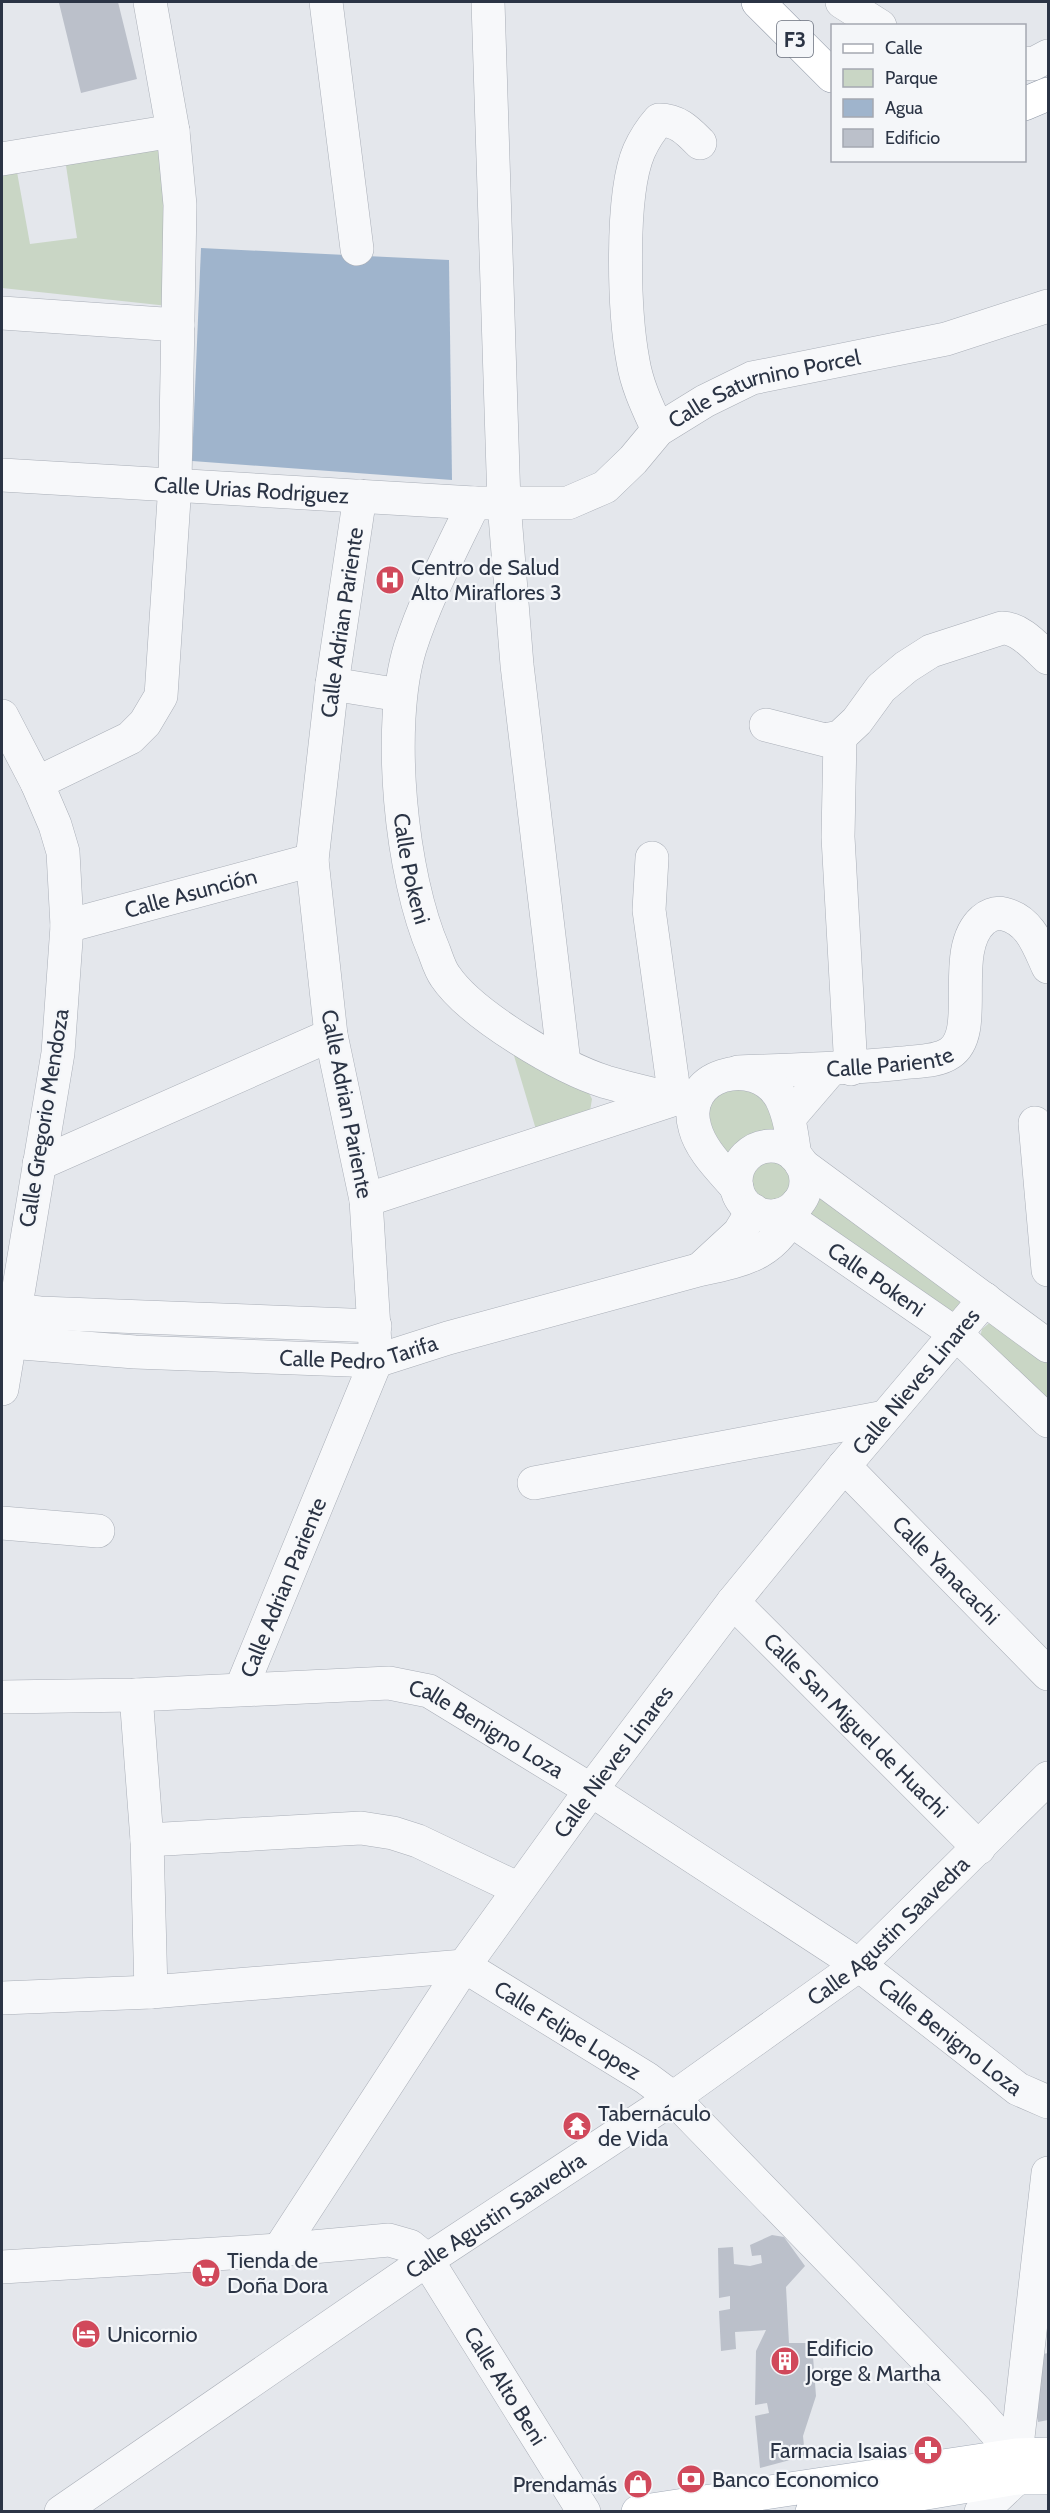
<svg xmlns="http://www.w3.org/2000/svg" width="1050" height="2513" viewBox="0 0 1050 2513" font-family="Cabin,sans-serif">
  <style>
    .green { fill: #c9d6c5 }
    .water { fill: #9fb4cc }
    .building { fill: #bbc0ca }
    .lines { fill: none; stroke-linecap: round; stroke-linejoin: round }
    .minor-casing { stroke: #a9aeb7; stroke-width: 34 }
    .major-casing { stroke: #a3abb8; stroke-width: 34 }
    .highway-casing { stroke: #8b94a3; stroke-width: 34 }
    .minor { stroke: #f7f8fa; stroke-width: 33 }
    .major { stroke: #fff; stroke-width: 33 }
    .highway { stroke: #fff; stroke-width: 33 }
    .labels { text-anchor: middle; dominant-baseline: central; stroke-width: 4.5; stroke-linejoin: round; paint-order: stroke }
    .shield { fill: #f4f6f9; stroke: #676e7b; stroke-width: 1.5 }
    .shield-label { font-size: 21px; font-weight: bold; fill: #2b3445 }
    .street-label { font-size: 22px; fill: #2b3445; stroke: #f4f6f9 }
    .poi-label { font-size: 22px; fill: #2b3445; stroke: #f4f6f9; text-anchor: start }
  </style>
  <rect width="100%" height="100%" fill="#e4e7ec"/>
  <path class="green" d="M162 147 168 306 2 288V175L17 172 30 244 77 238 65 159Z
    M512 1049 588 1091 592 1099 590 1111 537 1133Z
    M761 1087 776 1124 772 1135C753 1136 744 1143 733 1158L720 1150 707 1123 711 1099 719 1090Z
    M752 1182a21 21 0 1 1 42 0a21 21 0 1 1-42 0Z
    M820 1186 962 1301 958 1308 950 1312 804 1210Z
    M993 1320 1048 1359V1401L980 1337 982 1329Z"/>
  <path class="water" d="M201 248 449 260 452 480 192 461Z"/>
  <path class="building" d="M64 2H118L137 79 81 93 59 3Z
    M772 2235 784 2237 805 2266 786 2287 789 2343H812L816 2396 803 2436 805 2456 760 2468 755 2416 769 2413 767 2403 755 2405 756 2351 766 2330 735 2332 736 2349 721 2351 719 2311 730 2309V2296L719 2298 718 2248 733 2247 734 2264 750 2266 762 2263 761 2255 752 2256 750 2245Z
    M1048 2353V2420L1038 2422 1031 2388 1034 2356Z"/>
  <g class="lines">
    <g class="minor-casing">
      <g id="minor">
        <path d="M326 2 357 249"/>
        <path d="M488 2 504 503 517 665 564 1063"/>
        <path d="M842 2 880 26"/>
        <path d="M1024 63 1033 64 1048 56"/>
        <path d="M2 159 173 131"/>
        <path d="M2 313 178 325"/>
        <path d="M658 430C648 408 637 386 633 361 624 313 620 195 639 151 644 140 651 129 659 120 678 120 688 131 700 143"/>
        <path id="s1" d="M2 475 474 503H568L605 487 633 460 658 430 705 401 752 378 946 339 1048 306"/>
        <path id="s2" d="M474 503C451 551 426 598 410 648 386 727 401 876 434 951 437 959 440 969 445 976 471 1015 561 1068 606 1082 634 1090 664 1097 694 1103"/>
        <path d="M332 684 400 695"/>
        <path d="M2 716 37 783 55 825 63 852 67 926 58 1053 2 1389"/>
        <path d="M766 725 825 740 840 737 857 721 881 688 906 667 931 651 1002 628C1020 628 1036 647 1048 658"/>
        <path d="M840 737 838 837 851 1069"/>
        <path d="M37 783 130 738 145 723 161 696 175 484 180 205 173 131 150 2"/>
        <path d="M652 858 649 910 675 1099"/>
        <path id="s3" d="M67 926 312 860"/>
        <path id="s4" d="M738 1072C793 1070 847 1069 902 1063 917 1061 937 1062 950 1053 982 1032 948 951 983 920 989 915 996 912 1004 914 1030 920 1038 945 1048 967"/>
        <path d="M789 1118 831 1069"/>
        <path d="M1035 1123 1048 1270"/>
        <circle cx="771" cy="1181" r="35"/>
        <path d="M39 1164 331 1035"/>
        <path d="M801 1164 1048 1346"/>
        <path d="M737 1188C722 1170 701 1151 695 1128 679 1074 756 1053 781 1098 790 1116 792 1136 795 1156"/>
        <path d="M366 1200 675 1099"/>
        <path id="s5" d="M779 1215 791 1220 956 1334 1048 1421"/>
        <path d="M700 1269 739 1233 753 1210"/>
        <path d="M2 1309 40 1313 375 1326"/>
        <path id="s6" d="M9 1342 135 1352 376 1361 448 1338 698 1270C746 1260 778 1254 797 1204"/>
        <path id="s7" d="M844 1466 1048 1674"/>
        <path d="M534 1483 885 1417"/>
        <path d="M2 1523 98 1531"/>
        <path id="s8" d="M733 1602 979 1848"/>
        <path id="s9" d="M241 1689 376 1361 366 1200 331 1035 312 860 332 684 360 496"/>
        <path d="M136 1695 147 1840 151 1992"/>
        <path id="s10" d="M2 1697 136 1695 389 1683 429 1691 591 1790 859 1965 1018 2089 1048 2102"/>
        <path d="M147 1840 361 1828 393 1833 418 1841 519 1889"/>
        <path id="s11" d="M2 1998 151 1992 464 1966 646 2078 673 2098 976 2410 1016 2455"/>
        <path id="s12" d="M279 2250 464 1966 591 1790 733 1602 844 1466 985 1299"/>
        <path id="s13" d="M2 2267 279 2250 389 2240 410 2246 427 2260 584 2512"/>
        <path id="s14" d="M61 2512 427 2260 673 2098 859 1965 1048 1778"/>
        <path d="M981 2512 1017 2478 1016 2455 1048 2173"/>
      </g>
    </g>
    <g class="major-casing">
      <path id="major" d="M638 2512 1016 2455 1048 2454
        M812 2512 1017 2478H1048"/>
    </g>
    <g class="highway-casing">
      <path id="highway" d="M758 2 832 76
        M1024 104 1048 94"/>
    </g>
    <use href="#minor" class="minor"/>
    <use href="#major" class="major"/>
    <use href="#highway" class="highway"/>
  </g>
  <defs>
    <g id="hospital-disc" transform="scale(1.5)"><circle r="9.5" fill="#d1495b" stroke="#f4f6f9"/><path d="M-5-5h3v3.5h4V-5h3V5h-3V1.5h-4V5h-3Z" fill="#fff"/></g>
    <g id="temple-disc" transform="scale(1.5)"><circle r="9.5" fill="#d1495b" stroke="#f4f6f9"/><path d="M0-6L5-2H3V0L6.5 2.5H4V6H1.5V3h-3V6H-4V2.5H-6.5L-3 0V-2H-5Z" fill="#fff"/></g>
    <g id="supermarket-disc" transform="scale(1.5)"><circle r="9.5" fill="#d1495b" stroke="#f4f6f9"/><path d="M-6-5.5h2.5l.6 2H6L4.5 2H-2.5L-4.4-4H-6ZM-1.5 3.2a1.3 1.3 0 1 0 .1 0ZM3 3.2a1.3 1.3 0 1 0 .1 0Z" fill="#fff"/></g>
    <g id="hotel-disc" transform="scale(1.5)"><circle r="9.5" fill="#d1495b" stroke="#f4f6f9"/><path d="M-6-4.5h1.5V1H6V5H4.5V3h-9V5H-6ZM-4 0a1.8 1.8 0 1 1 3.6 0ZM.5 0V-2.5h3Q6-2.5 6 0Z" fill="#fff"/></g>
    <g id="building-disc" transform="scale(1.5)"><circle r="9.5" fill="#d1495b" stroke="#f4f6f9"/><path d="M-4-6H4V6H1V3H-1V6H-4ZM-2.5-4.3h1.7v1.8h-1.7ZM.8-4.3h1.7v1.8H.8ZM-2.5-1h1.7V.8h-1.7ZM.8-1h1.7V.8H.8Z" fill="#fff"/></g>
    <g id="pharmacy-disc" transform="scale(1.5)"><circle r="9.5" fill="#d1495b" stroke="#f4f6f9"/><path d="M-2-6h4v4h4v4h-4v4h-4v-4h-4v-4h4Z" fill="#fff"/></g>
    <g id="bank-disc" transform="scale(1.5)"><circle r="9.5" fill="#d1495b" stroke="#f4f6f9"/><path d="M-6-4H6V4H-6ZM0-2.3a2.3 2.3 0 1 0 0 4.6a2.3 2.3 0 1 0 0-4.6Z" fill="#fff"/></g>
    <g id="shop-disc" transform="scale(1.5)"><circle r="9.5" fill="#d1495b" stroke="#f4f6f9"/><path d="M-5-2.5h2.3a2.7 3.5 0 0 1 5.4 0H5L5.5 6h-11ZM-1.5-2.5h3a1.5 2.3 0 0 0-3 0Z" fill="#fff"/></g>
  </defs>
  <g fill-rule="evenodd">
    <use href="#hospital-disc" x="390" y="580"/>
    <use href="#temple-disc" x="577" y="2126"/>
    <use href="#supermarket-disc" x="206" y="2273"/>
    <use href="#hotel-disc" x="86" y="2334"/>
    <use href="#building-disc" x="785" y="2361"/>
    <use href="#pharmacy-disc" x="928" y="2450"/>
    <use href="#bank-disc" x="691" y="2479"/>
    <use href="#shop-disc" x="638" y="2484"/>
  </g>
  <g class="labels">
    <rect class="shield" x="777" y="21" width="36" height="36" rx="4.5"/>
    <g class="shield-label">
      <text x="795" y="39">F3</text>
    </g>
    <g class="street-label">
      <text stroke="none"><textPath href="#s1" startOffset="801">Calle Saturnino Porcel</textPath></text>
      <text stroke="none"><textPath href="#s1" startOffset="250">Calle Urias Rodriguez</textPath></text>
      <text stroke="none"><textPath href="#s9" startOffset="1100">Calle Adrian Pariente</textPath></text>
      <text stroke="none"><textPath href="#s2" startOffset="381">Calle Pokeni</textPath></text>
      <text stroke="none"><textPath href="#s3" startOffset="128">Calle Asunción</textPath></text>
      <text stroke="none"><textPath href="#s4" startOffset="152">Calle Pariente</textPath></text>
      <text transform="translate(347 1104) rotate(79)">Calle Adrian Pariente</text>
      <text transform="translate(44 1118) rotate(-81)">Calle Gregorio Mendoza</text>
      <text stroke="none"><textPath href="#s5" startOffset="117">Calle Pokeni</textPath></text>
      <text stroke="none"><textPath href="#s6" startOffset="351">Calle Pedro Tarifa</textPath></text>
      <text stroke="none"><textPath href="#s12" startOffset="1078">Calle Nieves Linares</textPath></text>
      <text stroke="none"><textPath href="#s7" startOffset="146">Calle Yanacachi</textPath></text>
      <text stroke="none"><textPath href="#s9" startOffset="110">Calle Adrian Pariente</textPath></text>
      <text stroke="none"><textPath href="#s8" startOffset="174">Calle San Miguel de Huachi</textPath></text>
      <text stroke="none"><textPath href="#s10" startOffset="496">Calle Benigno Loza</textPath></text>
      <text stroke="none"><textPath href="#s12" startOffset="592">Calle Nieves Linares</textPath></text>
      <text stroke="none"><textPath href="#s14" startOffset="1012">Calle Agustin Saavedra</textPath></text>
      <text stroke="none"><textPath href="#s11" startOffset="585">Calle Felipe Lopez</textPath></text>
      <text stroke="none"><textPath href="#s10" startOffset="1054">Calle Benigno Loza</textPath></text>
      <text stroke="none"><textPath href="#s14" startOffset="526">Calle Agustin Saavedra</textPath></text>
      <text stroke="none"><textPath href="#s13" startOffset="580">Calle Alto Beni</textPath></text>
    </g>
    <g class="poi-label">
      <text x="411" y="567">Centro de Salud<tspan x="411" dy="25">Alto Miraflores 3</tspan></text>
      <text x="598" y="2113">Tabernáculo<tspan x="598" dy="25">de Vida</tspan></text>
      <text x="227" y="2260">Tienda de<tspan x="227" dy="25">Doña Dora</tspan></text>
      <text x="107" y="2334">Unicornio</text>
      <text x="806" y="2348">Edificio<tspan x="806" dy="25">Jorge &amp; Martha</tspan></text>
      <text x="907" y="2450" text-anchor="end">Farmacia Isaias</text>
      <text x="712" y="2479">Banco Economico</text>
      <text x="617" y="2484" text-anchor="end">Prendamás</text>
    </g>
  </g>
  <rect width="1050" height="2513" fill="none" stroke="#2b3445" stroke-width="6"/>
  <rect x="831" y="24" width="195" height="138" fill="#f4f6f9" stroke="#a4a8b1" stroke-width="1.5"/>
  <rect x="843" y="44" width="30" height="9" fill="#ffffff" stroke="#a4a8b1" stroke-width="1.5"/>
  <text x="885" y="54" font-size="18" fill="#2b3445">Calle</text>
  <rect x="843" y="69" width="30" height="18" fill="#c9d6c5" stroke="#a4a8b1" stroke-width="1.5"/>
  <text x="885" y="84" font-size="18" fill="#2b3445">Parque</text>
  <rect x="843" y="99" width="30" height="18" fill="#9fb4cc" stroke="#a4a8b1" stroke-width="1.5"/>
  <text x="885" y="114" font-size="18" fill="#2b3445">Agua</text>
  <rect x="843" y="129" width="30" height="18" fill="#bbc0ca" stroke="#a4a8b1" stroke-width="1.5"/>
  <text x="885" y="144" font-size="18" fill="#2b3445">Edificio</text>
</svg>
